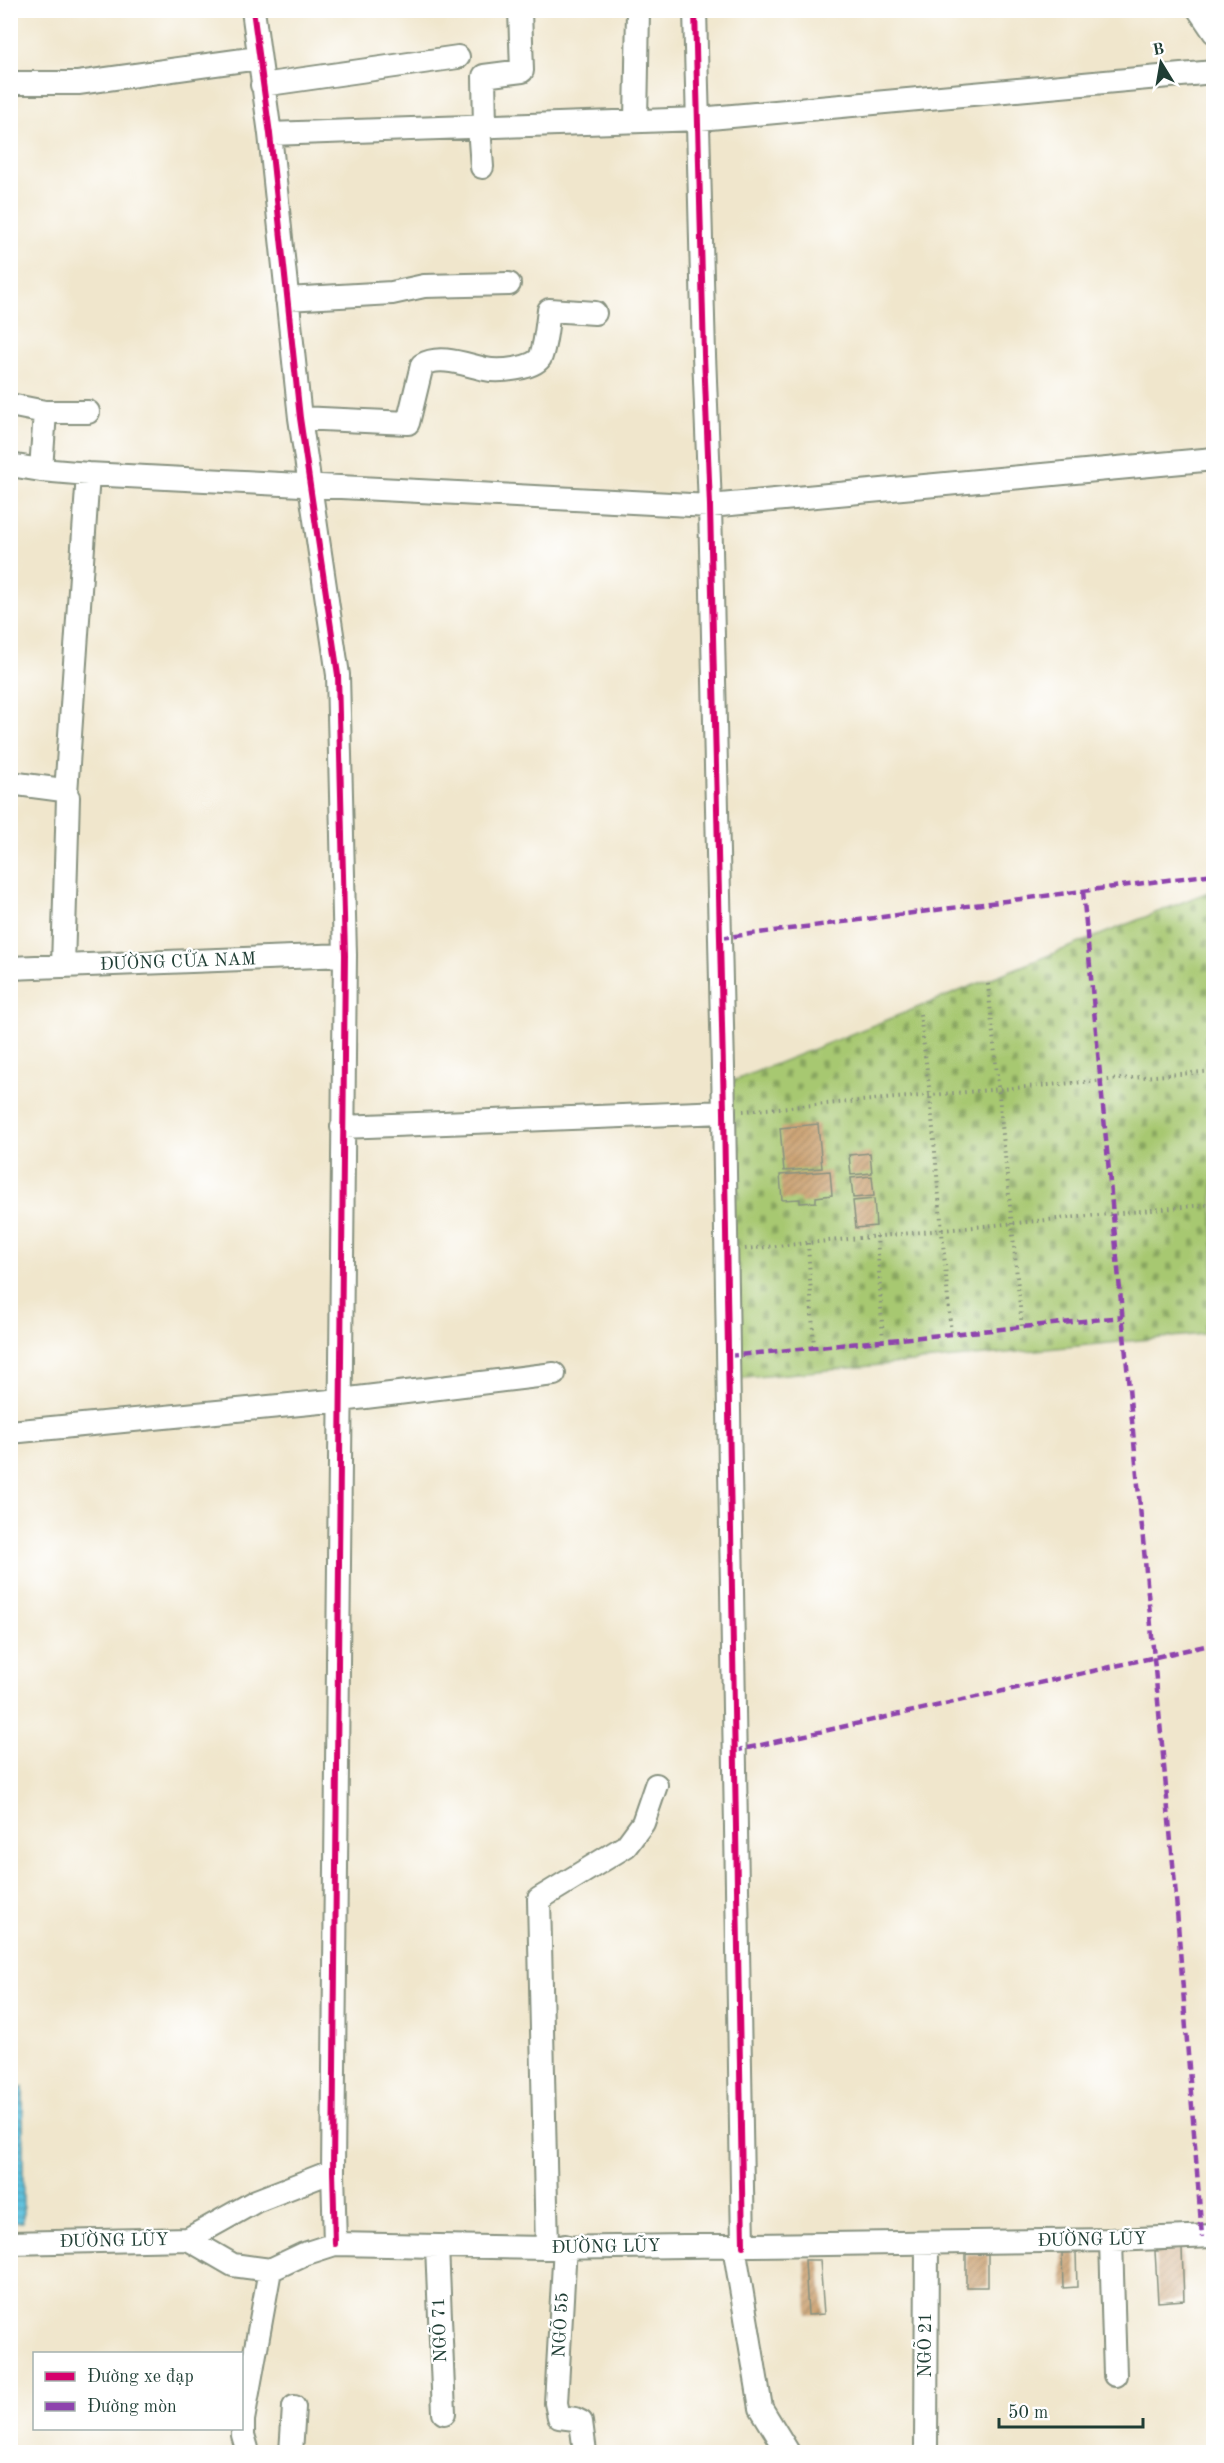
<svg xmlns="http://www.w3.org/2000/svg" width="1224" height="2463" viewBox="0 0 1224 2463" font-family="'Old Standard TT',serif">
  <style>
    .cemetery { fill: url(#cemetery-stones); stroke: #638252; stroke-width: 1.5 }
    .water { fill: url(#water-rules); stroke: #3f7f88; stroke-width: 1.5 }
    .building { fill: url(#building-hatch) }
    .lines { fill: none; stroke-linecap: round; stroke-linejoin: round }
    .minor-casing { stroke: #889280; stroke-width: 26 }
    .path { stroke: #889280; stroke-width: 4; stroke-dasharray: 1.5 4.5; stroke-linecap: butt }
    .minor { stroke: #fff; stroke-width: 22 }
    .quiet { stroke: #8e44ad; stroke-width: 4.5; stroke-dasharray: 9 4.5; stroke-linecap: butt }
    .cycleway-casing { stroke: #fff; stroke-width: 10 }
    .cycleway { stroke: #d6006c; stroke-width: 6 }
    .labels { text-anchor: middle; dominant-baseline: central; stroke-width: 4.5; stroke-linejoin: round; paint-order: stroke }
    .street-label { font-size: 18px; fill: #1f3d34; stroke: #fff }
  </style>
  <defs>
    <pattern id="cemetery-stones" width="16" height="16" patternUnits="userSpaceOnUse" patternTransform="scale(1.5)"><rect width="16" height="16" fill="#a7c871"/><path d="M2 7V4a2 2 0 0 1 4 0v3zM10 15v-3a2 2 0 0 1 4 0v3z" fill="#87a45e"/></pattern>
    <pattern id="water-rules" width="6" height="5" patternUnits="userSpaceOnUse" patternTransform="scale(1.5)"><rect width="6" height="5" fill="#5fc1dd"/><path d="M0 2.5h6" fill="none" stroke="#4e9eb4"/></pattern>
    <pattern id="building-hatch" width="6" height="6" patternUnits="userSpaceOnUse" patternTransform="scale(1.5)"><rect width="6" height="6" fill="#c99e6c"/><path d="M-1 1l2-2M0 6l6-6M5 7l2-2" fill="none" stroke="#a3825a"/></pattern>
  </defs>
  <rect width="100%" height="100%" fill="#fff"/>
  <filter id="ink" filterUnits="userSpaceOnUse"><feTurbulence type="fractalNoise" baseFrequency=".0167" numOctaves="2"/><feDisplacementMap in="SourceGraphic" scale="12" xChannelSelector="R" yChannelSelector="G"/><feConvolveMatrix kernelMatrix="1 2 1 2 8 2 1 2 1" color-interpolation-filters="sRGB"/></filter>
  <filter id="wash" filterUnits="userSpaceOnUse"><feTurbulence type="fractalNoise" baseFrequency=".008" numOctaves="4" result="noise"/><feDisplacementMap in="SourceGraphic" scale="24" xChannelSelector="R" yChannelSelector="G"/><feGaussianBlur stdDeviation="1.35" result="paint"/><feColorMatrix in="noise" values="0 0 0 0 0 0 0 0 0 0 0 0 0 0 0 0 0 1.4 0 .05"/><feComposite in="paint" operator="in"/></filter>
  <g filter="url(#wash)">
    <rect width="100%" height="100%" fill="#f0e6cc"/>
    <path class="cemetery" d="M1213 890V1333L735 1379 728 1083Z"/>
    <path class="water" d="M23 2087V2222H11V2089Z"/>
    <g id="blocks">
      <path class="building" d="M818 1124 822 1168 784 1171 780 1128Z
        M870 1153 872 1173 851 1175 849 1155Z
        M830 1171 832 1195 816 1197V1202L800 1203V1199L782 1200 780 1175Z
        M872 1176 874 1196 853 1198 851 1178Z
        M874 1199 876 1226 856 1228 853 1201Z
        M1182 2249 1184 2300 1158 2302 1155 2251Z
        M1076 2252 1077 2287 1063 2288 1062 2253Z
        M966 2254H988V2287H966Z
        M805 2260H820L824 2314 808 2315Z"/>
    </g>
  </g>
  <g filter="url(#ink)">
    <use href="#blocks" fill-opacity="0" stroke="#889280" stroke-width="1.5"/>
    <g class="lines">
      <g class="minor-casing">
        <path id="minor" d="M253 10 270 134 300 418 338 675 345 955 333 2171 335 2244
          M695 10 704 355 710 506 724 1112 743 2246
          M1199 10 1214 32
          M10 83H78L258 58
          M262 85 458 57
          M636 121 638 10
          M479 127 482 167
          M485 127 484 76 522 71 520 10
          M270 134 699 119 1214 72
          M287 299 392 293 424 286 509 284
          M10 405 45 412 41 470
          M45 412H88
          M300 418 408 423 422 365C440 354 466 365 485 369 498 372 536 369 541 356 546 342 547 324 549 310L595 313
          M10 465 41 470 88 474 710 506 1214 459
          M10 783 63 790 68 797 63 966
          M66 793 88 474
          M10 968 345 955
          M342 1127 724 1112
          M10 1432 341 1400 554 1374
          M188 2239 256 2201 333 2171
          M1111 2240 1115 2375
          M10 2243 188 2239 233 2265 270 2270 304 2254 335 2244 547 2248 1111 2240 1214 2236
          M437 2246 444 2413
          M565 2246 556 2403 559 2417 575 2419 581 2422 585 2452
          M734 2246 761 2408 788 2452
          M547 2248 539 1899 626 1846 643 1823 656 1785
          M926 2447 927 2243
          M248 2452 243 2435V2420L270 2270
          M291 2452 294 2407"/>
      </g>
      <path class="path" d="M988 984 1022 1327
        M920 1014 930 1095 951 1334
        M743 1111 1214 1071
        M877 1236 883 1341
        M808 1243 814 1348
        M745 1249 1214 1204"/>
      <use href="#minor" class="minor"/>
      <path class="quiet" d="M1083 891 1175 1885 1202 2237
        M720 938 1214 874
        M728 1356 1123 1317
        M734 1751 1214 1644"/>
      <g class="cycleway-casing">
        <path id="cycleway" d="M253 10 270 134 300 418 338 675 345 955 333 2171 335 2244
          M695 10 704 355 710 506 724 1112 743 2246"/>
      </g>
      <use href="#cycleway" class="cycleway"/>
    </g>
  </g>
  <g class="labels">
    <g class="street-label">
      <text transform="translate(178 962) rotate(-2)">ĐƯỜNG CỬA NAM</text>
      <text transform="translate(1092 2240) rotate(-1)">ĐƯỜNG LŨY</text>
      <text transform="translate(114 2241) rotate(-1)">ĐƯỜNG LŨY</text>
      <text transform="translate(606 2247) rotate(-1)">ĐƯỜNG LŨY</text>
      <text transform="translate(561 2325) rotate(-87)">NGÕ 55</text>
      <text transform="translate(440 2330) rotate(-92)">NGÕ 71</text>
      <text transform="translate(926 2345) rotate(-90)">NGÕ 21</text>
    </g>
  </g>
  <rect width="1224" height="2463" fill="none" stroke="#fff" stroke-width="36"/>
  <rect x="33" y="2352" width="210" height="78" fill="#ffffff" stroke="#a5b1ae" stroke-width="1.5"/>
  <rect x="45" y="2372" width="30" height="9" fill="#d6006c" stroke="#a5b1ae" stroke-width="1.5"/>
  <text x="87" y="2382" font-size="18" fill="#1f3d34">Đường xe đạp</text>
  <rect x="45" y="2402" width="30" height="9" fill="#8e44ad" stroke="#a5b1ae" stroke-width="1.5"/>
  <text x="87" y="2412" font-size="18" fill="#1f3d34">Đường mòn</text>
  <g transform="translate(1161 63) rotate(349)" stroke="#ffffff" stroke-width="4.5" paint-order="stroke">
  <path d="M0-4.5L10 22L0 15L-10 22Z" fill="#1f3d34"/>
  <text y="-9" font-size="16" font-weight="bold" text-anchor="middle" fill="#1f3d34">B</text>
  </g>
  <path d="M999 2418v9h144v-9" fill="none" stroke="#1f3d34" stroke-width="3"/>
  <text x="1008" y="2418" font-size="18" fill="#1f3d34" stroke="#ffffff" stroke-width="4.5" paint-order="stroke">50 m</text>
</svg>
